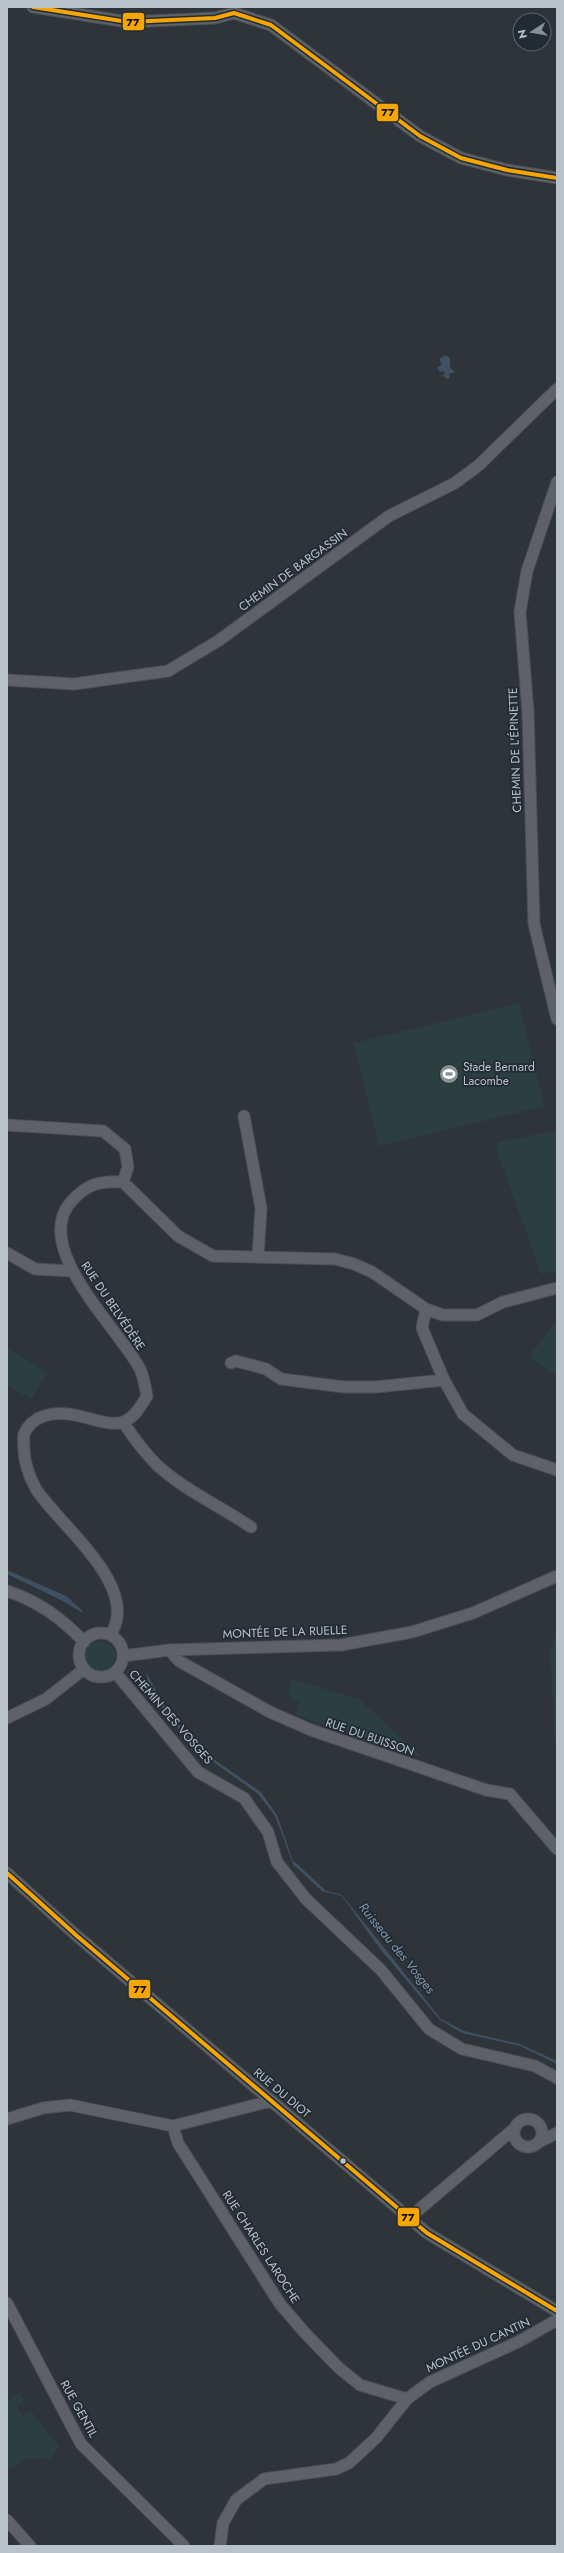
<svg xmlns="http://www.w3.org/2000/svg" width="564" height="2553" viewBox="0 0 564 2553" font-family="Jost,sans-serif">
  <style>
    .green { fill: #2c3f40 }
    .water { fill: #3f5062 }
    .lines { fill: none; stroke-linecap: round; stroke-linejoin: round }
    .stream { stroke: #3f5062; stroke-width: 3 }
    .minor-casing { stroke: #4c5054; stroke-width: 13 }
    .minor { stroke: #5e6268; stroke-width: 11 }
    .bus-1-casing { stroke: #222b34; stroke-width: 7 }
    .bus-1 { stroke: #f7a600; stroke-width: 4 }
    .bus-dot { fill: #b9c1c9; stroke: #222b34; stroke-width: 1.5 }
    .labels { text-anchor: middle; dominant-baseline: central; stroke-width: 3.5; stroke-linejoin: round; paint-order: stroke }
    .street-label { font-size: 12px; fill: #b9c1c9; stroke: #222b34 }
    .poi-label { font-size: 12px; fill: #b9c1c9; stroke: #222b34; text-anchor: start }
    .water-label { font-size: 13px; font-style: italic; fill: #7e93a9; stroke: #222b34 }
    .line-badge { stroke: #222b34; stroke-width: 1.5 }
    .pale-badge-label { font-size: 11px; text-anchor: middle; font-weight: bold; fill: #111 }
  </style>
  <rect width="100%" height="100%" fill="#2e343a"/>
  <path class="green" d="M519 1003 545 1106 379 1146 354 1043Z
    M557 1130V1271L541 1274 496 1148 499 1142Z
    M557 1319V1376L529 1357Z
    M7 1348 47 1373 31 1399 7 1385Z
    M557 1631V1770L550 1652Z
    M85 1656a15 15 0 1 1 30 0a15 15 0 1 1-30 0Z
    M291 1679 359 1699 423 1758 296 1715 299 1702 288 1696Z
    M19 2393 24 2400 17 2407 22 2416 31 2411 59 2447 51 2458 26 2459 7 2470V2401Z"/>
  <path class="water" d="M446 355 450 358V367L455 372 449 374 450 378 447 379 442 375 445 374 444 371 440 372 437 368 442 364 439 359Z
    M7 1570 66 1596 83 1611 81 1612 63 1601 7 1574Z
    M146 1672 168 1712 199 1749 261 1792 277 1815 294 1864 321 1889 342 1895 441 2019 464 2031 520 2044 557 2061V2064L520 2046 462 2033 440 2020 380 1949 342 1896 322 1891 293 1864 275 1816 258 1794 198 1751 166 1713 149 1688Z"/>
  <g class="lines">
    <path class="stream" d="M294 1863 323 1890"/>
    <g class="minor-casing">
      <path id="minor" d="M33 7 128 22 215 18 234 13 271 25 420 136 461 158 507 170 557 178
        M557 482 527 571 520 612 528 712 534 924 557 1019
        M7 680 74 684 168 671 218 641 389 516 455 483 479 465 557 389
        M244 1116 261 1208 258 1257
        M7 1125 103 1131 125 1149 128 1167 123 1182
        M7 1253 35 1269 71 1271
        M426 1309 422 1328 444 1380 463 1414 513 1455 557 1470
        M231 1363 236 1361 266 1369 281 1379 344 1387H376L444 1380
        M123 1422C133 1437 144 1452 157 1465 184 1490 220 1506 251 1527
        M7 1591C38 1601 62 1618 84 1642
        M79 1655a22 22 0 1 1 44 0a22 22 0 1 1-44 0Z
        M110 1635C143 1588 58 1524 36 1489 29 1476 24 1463 24 1449 24 1444 23 1438 24 1434 28 1425 35 1419 44 1416 73 1406 104 1429 123 1422 135 1417 141 1406 147 1396 145 1387 144 1377 140 1369 120 1330 32 1249 70 1203 86 1184 99 1181 123 1182L178 1236 213 1256 335 1259 354 1264 372 1272 426 1309 443 1315H477L503 1302 557 1288
        M169 1650 179 1661 270 1712 311 1730 486 1790 510 1794 557 1849
        M123 1656 169 1650 341 1645 412 1632 473 1613 557 1576
        M115 1672 198 1772 244 1798 268 1832 277 1862 306 1899 381 1970 429 2029 462 2049 535 2066 557 2078
        M7 1718 46 1699 84 1669
        M7 1873 77 1936 427 2233 557 2311
        M514 2133a14 14 0 1 1 28 0a14 14 0 1 1-28 0Z
        M7 2119 43 2108 70 2105 173 2126 271 2101
        M173 2126 178 2143 280 2304 305 2333 339 2368 360 2385 407 2399
        M539 2142 557 2133
        M409 2218 515 2128
        M7 2303 81 2444 184 2546
        M7 2520 30 2546
        M220 2546 223 2523 236 2500 264 2479 336 2469 349 2463 376 2438 407 2399 430 2382 518 2342 557 2320"/>
    </g>
    <use href="#minor" class="minor"/>
    <g class="bus-1-casing">
      <path id="bus-1" d="M33 7 128 22 215 18 234 13
        M234 13 271 25 420 136 461 158 507 170 557 178
        M7 1873 77 1936 427 2233 557 2311"/>
    </g>
    <use href="#bus-1" class="bus-1"/>
  </g>
  <defs>
    <g id="stadium-disc" transform="scale(1)"><circle r="9.5" fill="#889097" stroke="#222b34"/><path d="M0-5a6.5 5 0 1 0 0 10a6.5 5 0 1 0 0-10ZM-3.5-1.8h7v3.6h-7Z" fill="#fff"/></g>
  </defs>
  <g fill-rule="evenodd">
    <use href="#stadium-disc" x="449" y="1074"/>
  </g>
  <circle class="bus-dot" cx="343" cy="2161" r="3.5"/>
  <g class="labels">
    <g class="street-label">
      <text transform="translate(293 570) rotate(-36)">CHEMIN DE BARGASSIN</text>
      <text transform="translate(515 750) rotate(-92)">CHEMIN DE L'ÉPINETTE</text>
      <text transform="translate(113 1306) rotate(56)">RUE DU BELVÉDÈRE</text>
      <text transform="translate(285 1632) rotate(-2)">MONTÉE DE LA RUELLE</text>
      <text transform="translate(171 1717) rotate(49)">CHEMIN DES VOSGES</text>
      <text transform="translate(370 1737) rotate(19)">RUE DU BUISSON</text>
      <text transform="translate(282 2093) rotate(40)">RUE DU DIOT</text>
      <text transform="translate(261 2247) rotate(57)">RUE CHARLES LAROCHE</text>
      <text transform="translate(478 2345) rotate(-25)">MONTÉE DU CANTIN</text>
      <text transform="translate(79 2409) rotate(61)">RUE GENTIL</text>
    </g>
    <g class="poi-label">
      <text x="463" y="1067">Stade Bernard<tspan x="463" dy="14">Lacombe</tspan></text>
    </g>
    <g class="water-label">
      <text transform="translate(397 1948) rotate(51)">Ruisseau des Vosges</text>
    </g>
  </g>
  <g class="line-badge">
    <rect x="122" y="12" width="23" height="19" rx="4" fill="#f7a600"/>
    <rect x="376" y="103" width="23" height="19" rx="4" fill="#f7a600"/>
    <rect x="128" y="1979" width="23" height="20" rx="4" fill="#f7a600"/>
    <rect x="397" y="2207" width="23" height="20" rx="4" fill="#f7a600"/>
  </g>
  <g class="pale-badge-label">
    <text x="133" y="26">77</text>
    <text x="388" y="116">77</text>
    <text x="140" y="1993">77</text>
    <text x="408" y="2221">77</text>
  </g>
  <rect width="564" height="2553" fill="none" stroke="#b9c1c9" stroke-width="16"/>
  <g transform="translate(532 32) rotate(258)"><circle r="19" fill="#222b34" stroke="#5e6770"/>
  <path d="M0-3L7 15L0 10L-7 15Z" fill="#889097"/>
  <text y="-6" font-size="11" font-weight="bold" text-anchor="middle" fill="#b9c1c9">N</text>
  </g>
</svg>
